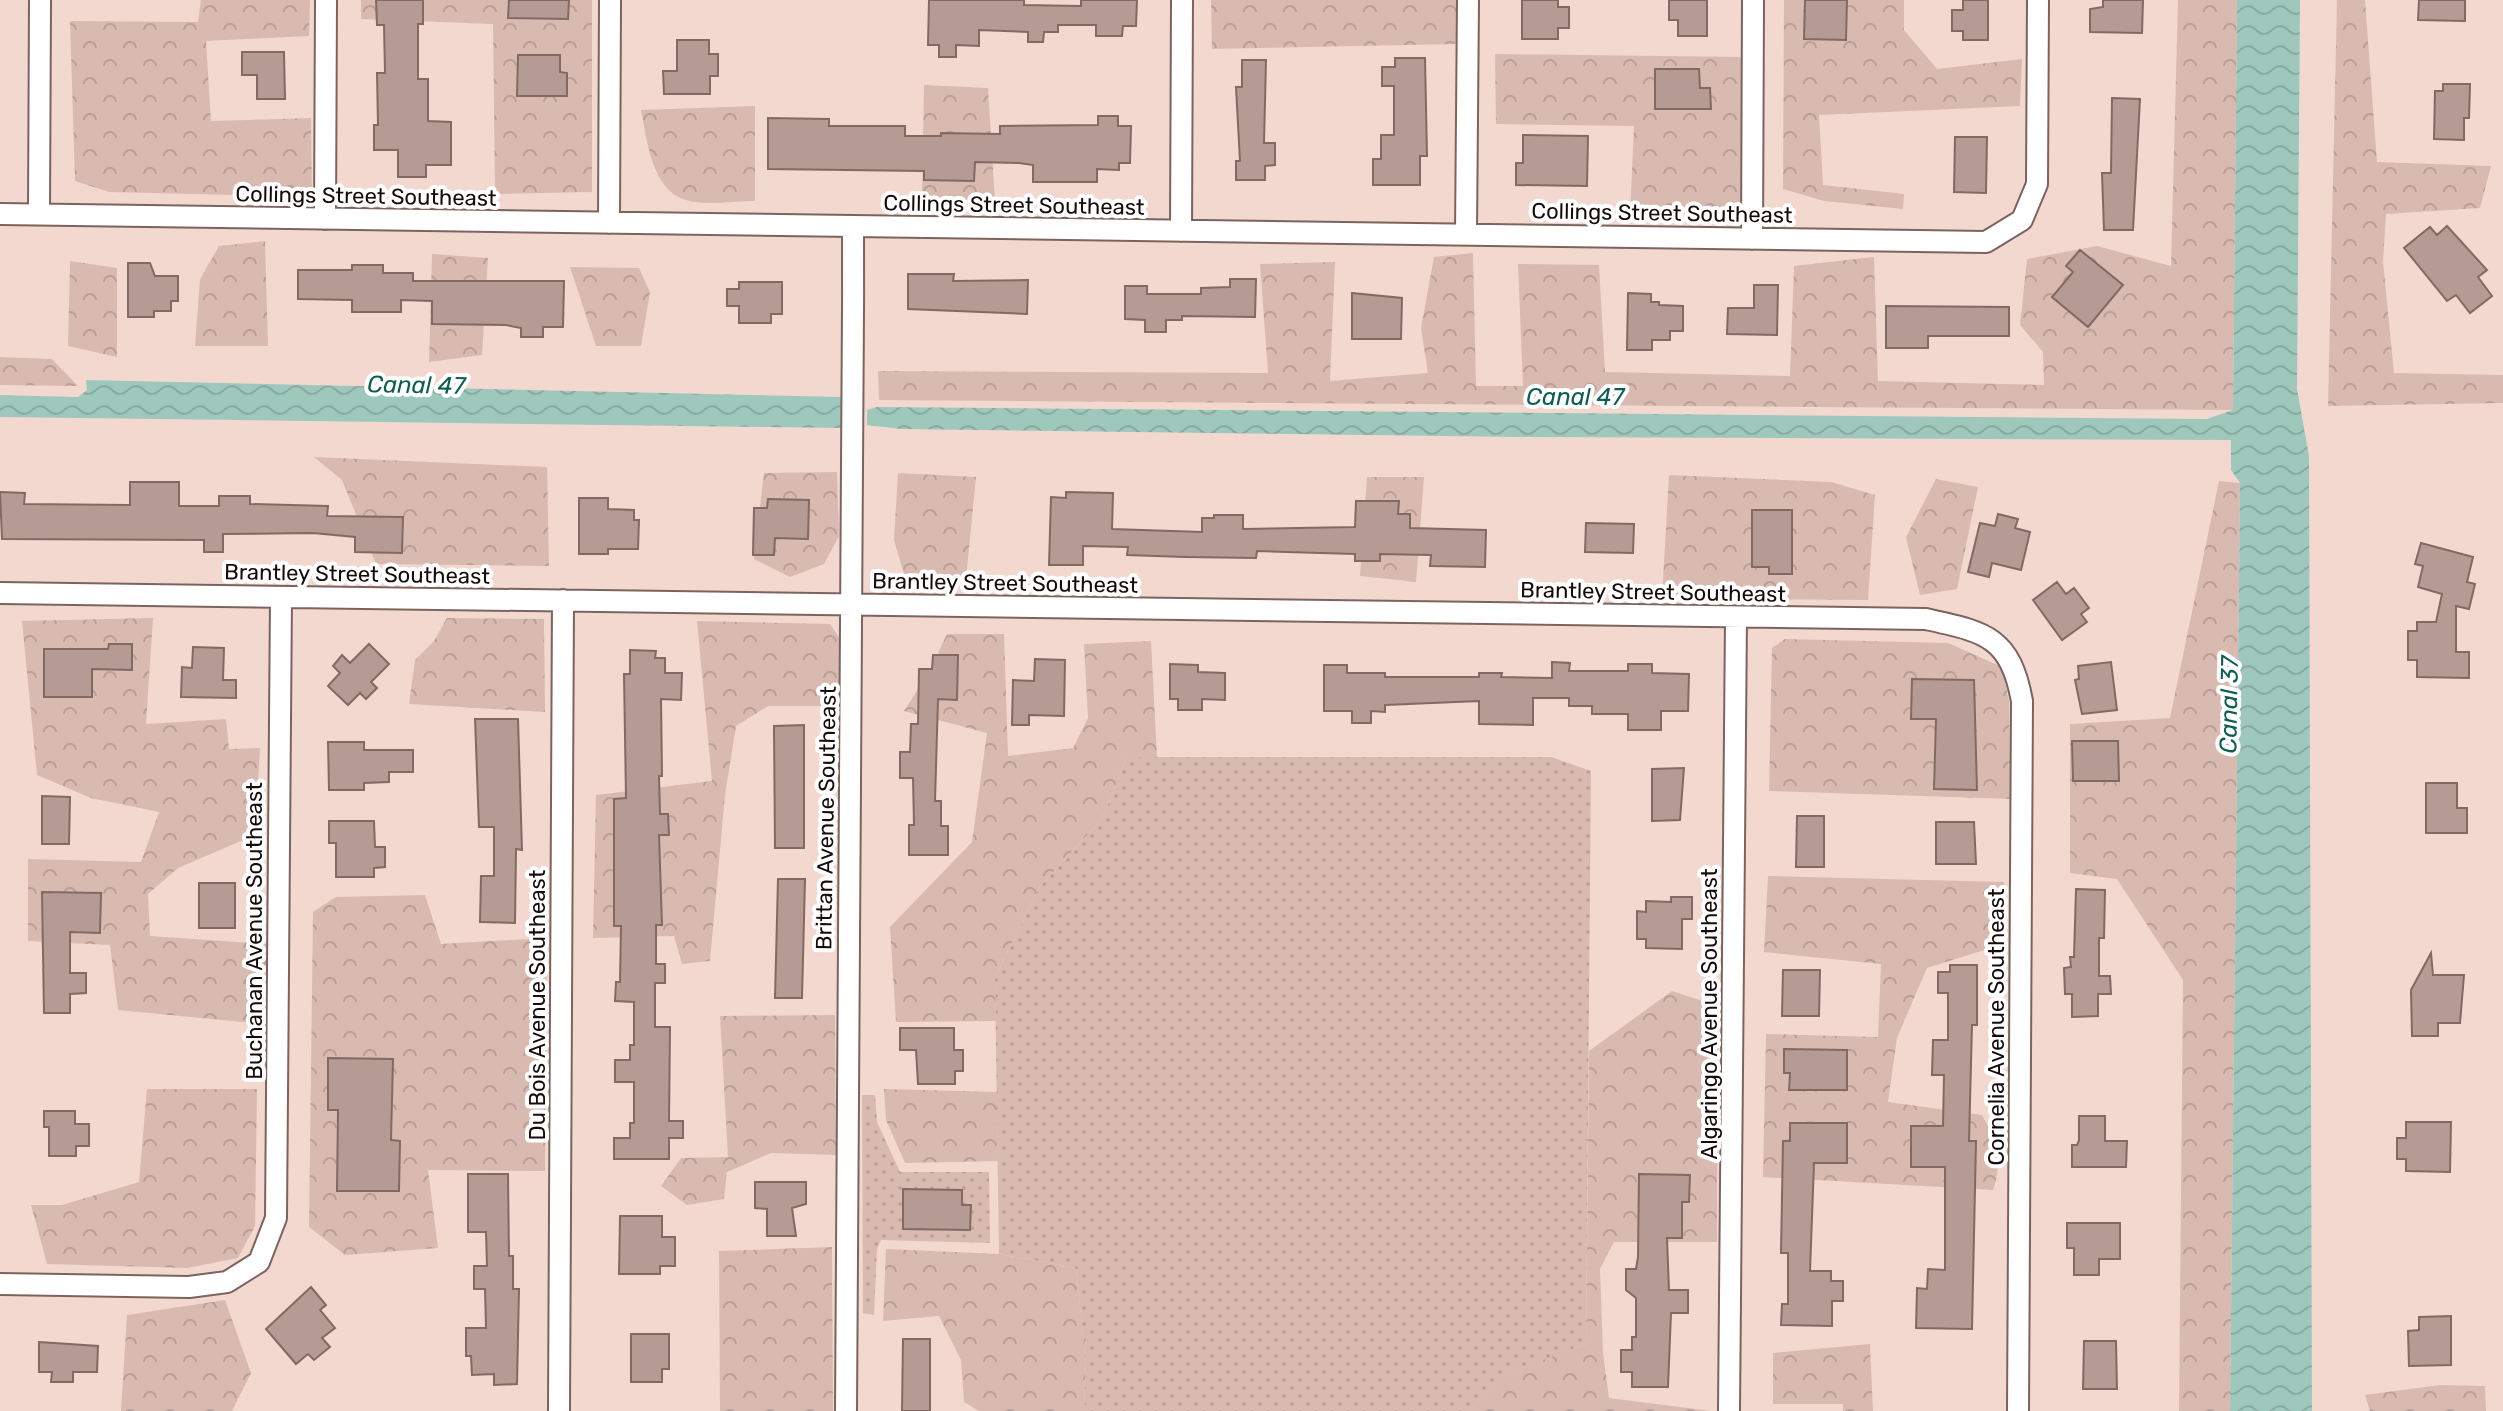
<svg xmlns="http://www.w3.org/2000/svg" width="2503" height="1411" viewBox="0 0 2503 1411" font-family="Rubik,sans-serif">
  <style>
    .green { fill: url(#green-dots) }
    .forest { fill: url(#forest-crowns) }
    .water { fill: url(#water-waves) }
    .building { fill: #b59b94; stroke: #826a63; stroke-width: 2 }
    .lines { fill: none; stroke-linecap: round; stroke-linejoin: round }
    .minor-casing { stroke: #7b645d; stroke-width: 24 }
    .minor { stroke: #fff; stroke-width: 20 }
    .labels { text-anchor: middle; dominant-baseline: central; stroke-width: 8; stroke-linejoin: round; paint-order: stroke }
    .street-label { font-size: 22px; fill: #150c0a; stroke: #fff }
    .water-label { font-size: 24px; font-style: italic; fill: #0e5f50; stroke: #fff }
  </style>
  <defs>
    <pattern id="green-dots" width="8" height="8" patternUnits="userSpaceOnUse" patternTransform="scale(2)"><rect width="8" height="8" fill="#d9bab1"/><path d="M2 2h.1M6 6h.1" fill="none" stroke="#b99f97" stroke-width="1.8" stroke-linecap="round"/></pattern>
    <pattern id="forest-crowns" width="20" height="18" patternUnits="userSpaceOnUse" patternTransform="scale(2)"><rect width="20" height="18" fill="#d9bab1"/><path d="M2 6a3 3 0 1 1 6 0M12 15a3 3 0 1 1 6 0" fill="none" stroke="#b99f97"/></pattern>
    <pattern id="water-waves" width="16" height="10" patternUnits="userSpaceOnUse" patternTransform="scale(2)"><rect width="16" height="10" fill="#9fc8bd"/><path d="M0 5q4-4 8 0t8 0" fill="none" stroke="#88aba1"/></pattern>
  </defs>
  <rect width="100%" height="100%" fill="#f3d8d0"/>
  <path class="green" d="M1127 757H1551L1591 771 1586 1344 1503 1375 1470 1411H1084L1086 1364 1076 1268 999 1254 995 977 1040 886 1102 819Z
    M862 1095H875L877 1122 900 1172H989L990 1243 881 1240 877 1249 874 1315 863 1313Z"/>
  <path class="forest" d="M201 0H310L309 36 206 41 211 121 311 118 312 197 109 192 75 181 70 21 198 22Z
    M361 0H592V192L495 194 493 24 361 19Z
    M1211 0H1456V44L1212 49Z
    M1784 0H1904V30L1937 69 2022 59 2020 106 1819 115 1823 185 1904 194 1903 209 1824 201 1783 189Z
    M2178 0H2237L2233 410 879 400 878 371 1268 373 1260 264 1335 262 1330 381 1428 373 1421 328 1434 257 1473 253 1476 386H1523L1518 264 1599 265 1605 372 1790 376 1794 266 1874 257 1878 381 2044 385 2043 352 2020 325 2027 259 2097 246 2171 266Z
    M2337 0H2365L2377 162 2491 166 2480 208 2386 214 2383 262 2394 373 2503 375V403L2328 406Z
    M1495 54 1742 57 1741 209 1630 216 1634 126 1496 124Z
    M924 85 988 88 995 201 922 199Z
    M755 106V201C734 201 705 206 686 200 651 190 647 139 641 110Z
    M265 241 268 346H195L200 279 219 246Z
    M432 254 488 258 482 355 429 362Z
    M70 261 117 268V357L68 346Z
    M570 267 639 268 650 292 641 346H596Z
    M0 357 52 359 78 386 0 385Z
    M314 457 547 467 549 566 376 564 342 480Z
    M837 472 839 536 824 564 790 577 754 559 764 473Z
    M898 473 976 477 966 579 904 574 894 540Z
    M1669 475 1831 482 1875 495 1868 600 1662 598Z
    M1367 477H1424L1416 582 1360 576Z
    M1936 479 1978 487 1957 589 1920 595 1906 537Z
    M2219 481 2240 483 2230 1411H2179L2183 980 2117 879 2070 873V724L2170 718Z
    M153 618 146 724 226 719 229 749 260 748 255 835 178 868 148 894 150 936 267 944 263 1024 118 1010 110 945 28 941V859L141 862 159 812 91 798 37 775 22 621Z
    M447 618 544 619 545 712 409 704 415 660 434 641Z
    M697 621 830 624 839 637 843 706H768L736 726 725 795 710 961 682 964 674 936 593 938 596 795 712 781Z
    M947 634H1004L1008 756 1073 748 1088 718 1084 644 1151 641 1157 757H1127L1102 819 1040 886 995 977 996 1021 896 1022 890 927 972 842 987 733 904 711 930 670Z
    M1785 639 1948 643 2002 667 2009 701 2011 799 1769 791 1772 648Z
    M1768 876 2004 882 1997 946 1927 968 1897 1038 1888 1102 1982 1115C1997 1142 2003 1161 1993 1190L1763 1177 1766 1034 1878 1037 1881 964 1764 952Z
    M425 895 441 944 547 938 545 1171 428 1170 438 1248 345 1255 309 1227 313 912 336 897Z
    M1672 991 1718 1006 1717 1242H1614L1600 1269 1603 1353 1609 1398 1711 1411H1470L1502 1375 1586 1344 1589 1051Z
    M835 1015 836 1155 771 1153 727 1172 724 1199 687 1205 661 1186 681 1158 728 1157 720 1016Z
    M147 1089H257L255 1226 238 1258 187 1268 47 1264 31 1205H62L139 1182Z
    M884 1089 997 1092 998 1161 905 1163 886 1120Z
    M832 1247 833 1411H720L719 1251Z
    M886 1249 999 1254 1076 1268 1086 1364 1084 1411H979L964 1402 961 1360 939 1316 883 1321Z
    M225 1300 251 1373 232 1411H121L127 1315Z
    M1870 1344 1873 1411H1843V1404H1773V1353Z
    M2440 1385 2485 1386 2486 1411H2370L2365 1395Z"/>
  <path class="water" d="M2237 0H2300L2297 389 2309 456 2312 1411H2230L2240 483 2231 470V440L1518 437 901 429 867 425V410L877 407 2207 419 2233 410Z
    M86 380 843 397V428L0 417V395L78 397 87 390Z"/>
  <path class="building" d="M376 0H423V24H418V79H428V121L451 122V165H426V177H398V150H374V125H378L377 73H385L384 25H377Z
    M509 0H569L568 19 508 18Z
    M929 0H1024V5L1081 6V0H1137L1136 26H1123L1122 36H1096V25H1058V32H1044L1043 42H1028V32L979 30V46L956 45V57H939V45H928Z
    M1522 0H1558V7H1569V28H1558V39H1522Z
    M1669 0H1707V36H1678V20H1669Z
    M1805 0H1847L1846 40 1804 39Z
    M1963 0H1988V40H1963V31H1952V10H1963Z
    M2103 0H2143L2142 33 2090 32V9L2103 7Z
    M2419 0H2465V21L2418 20Z
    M677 40H709V54H718V76H710V94H664L663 71H677Z
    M242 52H284L285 99H257V75H242Z
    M518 55H560V72L567 73V96H517Z
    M1395 58H1425L1427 156H1420V185H1373V159H1381V135H1394V86H1382V67H1395Z
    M1242 60H1266L1264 143H1275V165L1265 166V180H1236V161H1240L1236 87H1242Z
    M1655 69H1699L1700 88H1710L1711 109H1655Z
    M2443 84H2470L2469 118H2464V140L2434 139 2435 91H2443Z
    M2112 98 2140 99 2133 230H2104L2102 173H2111Z
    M1098 116H1118V126H1131L1130 163H1119V170L1097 169V182H1033V165L1019 163 975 162 974 181 924 180V171L768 169V118L829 119V126H905V136H941V133L1000 134V126L1098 125Z
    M1523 135 1588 136 1587 186 1516 185V163H1523Z
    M1955 137H1987L1986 193 1954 192Z
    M2447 226 2487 270 2478 277 2492 296 2470 313 2456 295 2447 301 2404 248 2430 227 2437 235Z
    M2080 250 2123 285 2088 327 2052 297 2073 272 2066 266Z
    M128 263H150L155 276H178V301H171V311H154V317H128Z
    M352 265H383V273H413V281H564L563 327H543V337H521V328L506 325 432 324V301L401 300V312H352V300L298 299V270H352Z
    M908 274H954L953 281 1028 280 1027 314 908 309Z
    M1230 279H1256L1255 317 1182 316V320H1166V332H1145V320L1125 319V286H1147V294H1201V288L1230 287Z
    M739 282H782V314H771V323H739V306H727V289H739Z
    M1754 285H1778L1777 335 1727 334 1728 308H1754Z
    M1352 293 1402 298 1401 339H1352Z
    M1628 293 1651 294V302H1659V305L1683 306V331H1670V340H1652V350H1627Z
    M1886 306 2009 307V336H1928V348H1886Z
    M130 482H179V506H219V496H250V504L328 506 327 516 403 517 402 553 355 552V537L313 533 223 534V552H204V540L2 539 0 492 25 493 24 504 130 505Z
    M1066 492 1113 493 1112 529 1202 532V518H1214V515H1243V529L1355 527 1356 501H1399L1398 514H1410V528L1486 530 1485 567 1430 566 1431 555 1380 554V561H1355V554L1257 551 1256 558 1185 557 1127 555 1128 547 1083 546V565H1049L1051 497 1066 498Z
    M579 498H608V509L634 510V520H639L638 549H608V554H579Z
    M768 499 809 500 808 539 775 538 774 555H753L754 508H767Z
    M1752 510H1792V574H1769V567H1752Z
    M1998 514 2018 519 2015 528 2030 532 2021 570 1992 563 1989 577 1968 572 1980 523 1995 526Z
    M1586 523 1634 524 1633 553 1585 552Z
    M2421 543 2473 557 2467 582 2475 584 2469 609 2456 606V652H2469V678L2417 677V660H2408V631H2417V622H2436L2442 594 2418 587 2423 566 2415 564Z
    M2057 582 2066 594 2074 588 2089 608 2081 614 2087 622 2062 640 2033 600Z
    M109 644H132V670L92 669V697H44V649H108Z
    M369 644 389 664 371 682 377 688 366 699 360 693 348 705 328 686 340 673 333 666 342 655 350 663Z
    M193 647 224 648 223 680H236V698L181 697 182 667 192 668Z
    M630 650 656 651 655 658H665V673H682L681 700 661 699 662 776H659L660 814H668L669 835H659L662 925H656V964H665V983H655V1027H670L669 1121H683V1138H669V1159H614V1138H630V1123H634V1082H615V1060H630V1045H634V1002L615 1001 616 982H620L621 926H614V799L626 798 624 674H630Z
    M933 655H958L957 700 938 699 935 801H941V826H948V855H909V825H914L913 778H900V752H910L911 724H918L919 669H932Z
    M1035 659 1065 660 1064 716 1029 715V725H1012L1013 680 1034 681Z
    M1552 662 1570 663 1569 671H1628V664H1652V673L1689 674 1688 711H1661V730H1628V714H1592V706H1569V698H1533V725L1479 724V701L1385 705V712L1371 711V723H1352V711H1324V665H1347V673H1385V677H1479V673H1502L1501 677 1552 678Z
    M2111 662 2117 710 2082 714 2075 680 2079 679 2078 666Z
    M1170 664 1198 665V672L1225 673V700L1202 699V710H1178V699H1170Z
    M1912 679 1974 680 1977 790 1934 789 1936 719H1911Z
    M475 719H518L522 850 516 849 515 923 480 922 481 876H494V827H479Z
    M804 725V848H775L774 726Z
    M2072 741H2118L2119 781H2073Z
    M328 742H364V750H413V772H389V782L364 783V790H329Z
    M1684 768 1680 820 1652 821V769Z
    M2426 783H2457V808H2467V833H2426Z
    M42 796 70 797 69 844H42Z
    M1797 816H1824V867H1796Z
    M329 821H374L375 847H385V867L374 868V877H336V843H329Z
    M1936 822H1974L1976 864H1936Z
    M778 879H805L802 998H775Z
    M199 883H235V928H199Z
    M2076 889 2105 890 2104 938H2099V976H2110L2111 994H2098V1016L2072 1017V994H2065L2064 968 2071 967 2070 957H2074Z
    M42 892 101 893 100 933 70 932V973H86V993L70 994V1013H44Z
    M1671 897H1692V919H1682V949L1646 948V939H1637V911L1646 912V901L1671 902Z
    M2431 953 2433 975H2464L2460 1023H2438V1036H2412L2411 990Z
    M1950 965H1977V1025H1972L1969 1141H1976L1972 1329 1916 1328 1917 1288 1927 1289 1928 1269 1945 1270V1167H1911V1126H1943L1944 1075H1932L1933 1040H1948V993H1938V972H1950Z
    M1783 970H1820L1819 1016H1782Z
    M900 1028H954V1050H963V1071H955V1084H918L916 1050H900Z
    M1784 1049 1847 1050V1090H1789L1790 1073H1784Z
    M328 1058 393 1059 391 1140 400 1141 399 1191H337L338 1110H328Z
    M44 1111H75V1124H89V1146H76V1156H49V1127H44Z
    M2079 1116H2105V1141H2127L2126 1167H2072V1145H2077L2079 1140Z
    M2406 1122H2451L2450 1172 2406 1171V1159H2397V1138H2406Z
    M1790 1123H1847V1163H1814L1810 1271H1831V1281H1843V1301H1832V1326L1781 1325 1782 1304H1788V1253H1781L1783 1141H1790Z
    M468 1174H508L509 1256H513V1289H519L517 1384 494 1385V1374L472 1375 471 1356H466V1328H486L485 1289H474V1266H487L486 1232H468Z
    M1639 1174 1690 1175 1689 1202H1682V1238H1667L1669 1290H1688V1313H1671L1668 1387H1632V1372H1621V1350H1632V1337H1636V1298L1626 1290V1269H1636L1638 1257Z
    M755 1182H806V1204L792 1208 796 1236H767V1209L755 1208Z
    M903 1189 962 1190V1205H971L970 1230 903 1229Z
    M620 1216H662V1237H675V1266H660V1274H619Z
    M2067 1223H2120V1259H2099V1275H2074V1248H2067Z
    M311 1287 326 1305 320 1310 335 1328 322 1338 330 1347 314 1360 308 1354 296 1364 266 1329Z
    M2451 1316V1365L2409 1366 2408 1331 2419 1330V1317Z
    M631 1334H669V1369H662V1382H631Z
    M903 1339H930V1411H902Z
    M2084 1341H2116L2117 1389H2083Z
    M39 1342 98 1346 97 1372H73V1382H51L52 1372H39Z"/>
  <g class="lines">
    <g class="minor-casing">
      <path id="minor" d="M0 214 1986 242 2022 220 2037 184 2038 0
        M39 214 40 0
        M325 219 326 0
        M609 223 610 0
        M1181 231 1182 0
        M1466 233 1468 0
        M1752 239 1753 0
        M0 593 1926 619C1985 632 2010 636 2022 701L2018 1411
        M0 1284 189 1287 227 1282 259 1262 276 1218 281 597
        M559 1411 563 600
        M846 1411C846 1016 854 621 853 226
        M1729 1411 1736 618"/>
    </g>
    <use href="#minor" class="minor"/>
  </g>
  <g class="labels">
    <g class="street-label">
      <text transform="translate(366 196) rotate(1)">Collings Street Southeast</text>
      <text transform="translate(1014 205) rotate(1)">Collings Street Southeast</text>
      <text transform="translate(1662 213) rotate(1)">Collings Street Southeast</text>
      <text transform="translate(357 574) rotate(1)">Brantley Street Southeast</text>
      <text transform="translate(1005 583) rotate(1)">Brantley Street Southeast</text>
      <text transform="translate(1653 592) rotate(1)">Brantley Street Southeast</text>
      <text transform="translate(826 818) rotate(-89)">Brittan Avenue Southeast</text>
      <text transform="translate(254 931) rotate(-90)">Buchanan Avenue Southeast</text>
      <text transform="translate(537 1005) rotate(-90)">Du Bois Avenue Southeast</text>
      <text transform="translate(1709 1014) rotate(-90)">Algaringo Avenue Southeast</text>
      <text transform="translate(1996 1027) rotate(-90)">Cornelia Avenue Southeast</text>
    </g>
    <g class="water-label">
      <text transform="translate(416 385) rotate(1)">Canal 47</text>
      <text x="1575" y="397">Canal 47</text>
      <text transform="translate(2229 705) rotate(-89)">Canal 37</text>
    </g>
  </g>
</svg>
